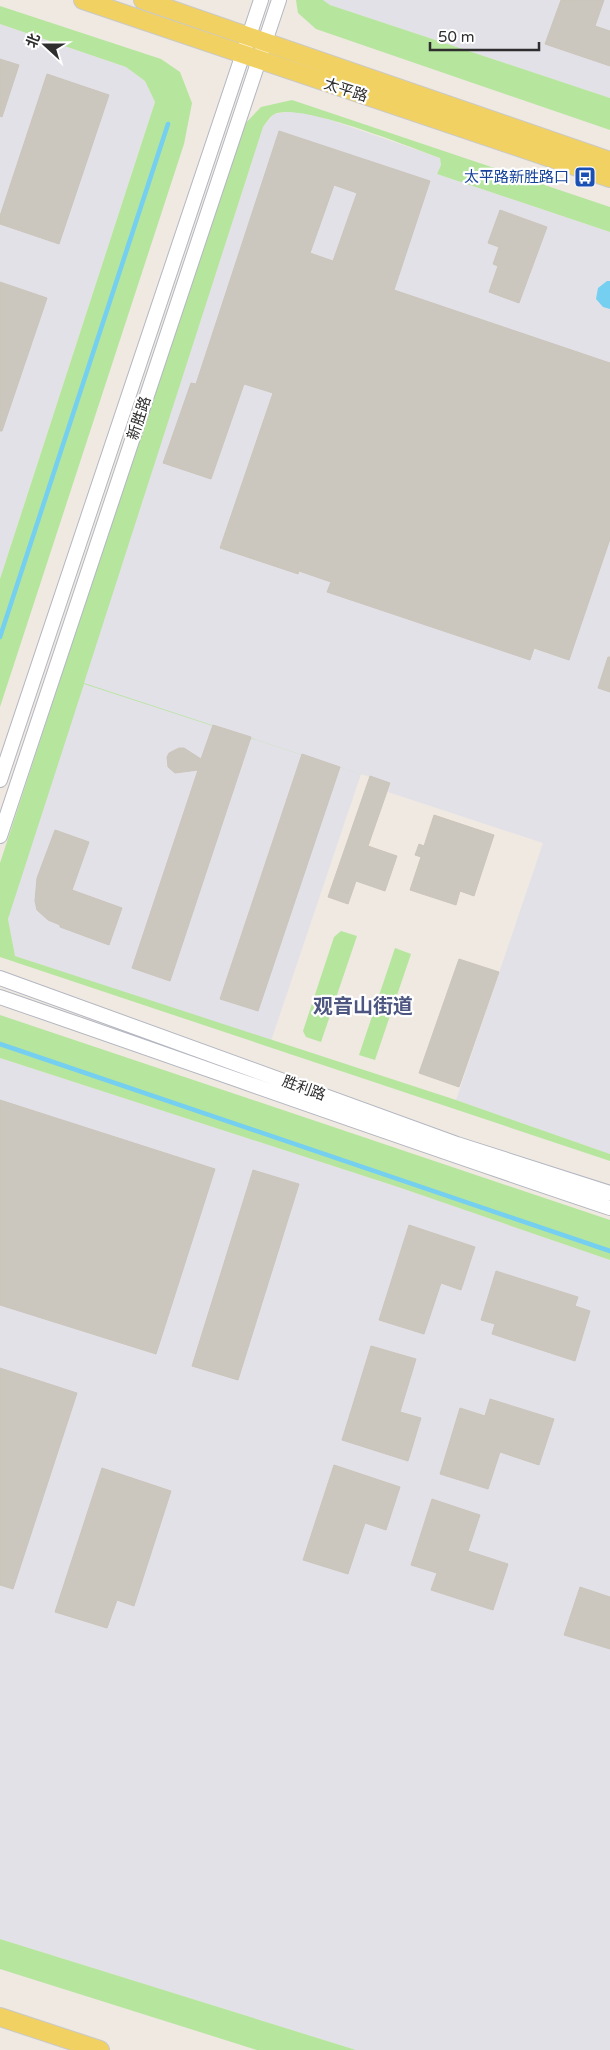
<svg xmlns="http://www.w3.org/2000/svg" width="610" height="2050" viewBox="0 0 610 2050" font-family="'Varela Round','Noto Sans SC',sans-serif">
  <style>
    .industrial { fill: #e3e1e8 }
    .green { fill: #b6e59e }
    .water { fill: #75cff0 }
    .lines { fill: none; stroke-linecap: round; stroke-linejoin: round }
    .stream { stroke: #75cff0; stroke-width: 4.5 }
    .building { fill: #cbc7bf; stroke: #cbc5ba; fill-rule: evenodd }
    .minor-casing { stroke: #b4b7c1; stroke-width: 16 }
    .major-casing { stroke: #c9c9c9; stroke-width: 20 }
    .minor { stroke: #fff; stroke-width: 14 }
    .major { stroke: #f2d163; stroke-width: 18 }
    .labels { text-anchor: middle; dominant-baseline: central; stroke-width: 4.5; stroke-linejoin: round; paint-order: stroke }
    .street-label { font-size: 15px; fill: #2e2e2e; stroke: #fff }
    .transit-label { font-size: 15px; fill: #164399; stroke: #fff; text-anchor: end }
    .district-label { font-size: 20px; font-weight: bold; fill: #4d5680; stroke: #fff }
  </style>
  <rect width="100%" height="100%" fill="#efe9e1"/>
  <path class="industrial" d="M323 0H610V98L330 5Z
    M0 24 126 67 145 81 155 102 0 579Z
    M294 111 316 115 440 158 441 165 437 174 610 232V1154L456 1100 543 843 388 792 391 783 361 774 271 1041 15 956 8 919 14 898 263 127 274 114Z
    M0 1058 398 1187 610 1260V2050H356L0 1939Z"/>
  <path class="green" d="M296 0H323L330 5 610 98V130L316 29 298 13Z
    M0 6 161 59 180 72 192 103 184 144 0 707V579L155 102 145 81 126 67 0 24Z
    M292 100 610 207V232L437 174 441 165 440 158C411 148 296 100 273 115 269 118 266 123 263 127L84 683 391 784 84 684 8 919 15 956 456 1100 610 1154V1161L0 957V863L241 128 261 107Z
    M341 931 357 936 321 1042 306 1037 303 1031 334 937Z
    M395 948 411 954 375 1060 359 1055Z
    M0 1015 610 1220V1260L398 1187 0 1058Z
    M0 1939 356 2050H257L0 1969Z"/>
  <path class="water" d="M607 281H610V309L603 307 596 299 598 288Z"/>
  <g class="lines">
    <path class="stream" d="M0 637 168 124
      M0 1044 610 1251"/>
  </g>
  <path class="building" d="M561 0H604L595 26 610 31V66L545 44Z
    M0 59 19 65 2 117 0 116Z
    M47 74 109 95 59 244 0 224V216Z
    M279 131 430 181 394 290 610 363V539L569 660 534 648 530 660 327 592 331 582 299 571 298 574 220 548 273 393 244 384 211 479 163 463 191 383 196 384ZM334 185 357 193 333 261 310 253Z
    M500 210 547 227 519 303 489 292 498 266 493 264 499 247 488 243Z
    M0 282 47 298 2 431H0Z
    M608 657H610V692L598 688Z
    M213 725 251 737 170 981 132 968 198 770 175 773 168 767 167 757 169 753 179 748H184L201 759Z
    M302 754 340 767 258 1011 220 999Z
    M370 776 390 783 368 846 397 856 385 891 356 881 348 904 328 897Z
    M434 815 494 835 474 896 460 891 456 905 410 890 421 857 415 855 419 844 424 846Z
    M55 830 89 842 72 890 122 908 109 945 60 927V925L48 920 37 910 35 901 37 878Z
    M459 959 499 972 459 1087 419 1073Z
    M0 1100 215 1169 156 1354 0 1305Z
    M253 1170 299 1184 238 1380 192 1366Z
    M409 1225 475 1247 461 1290 441 1283 424 1334 379 1320Z
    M496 1271 578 1297 575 1306 590 1311 575 1361 492 1334 495 1324 481 1320Z
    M371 1346 416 1359 400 1412 421 1418 408 1461 342 1440Z
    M0 1368 77 1393 13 1589 0 1585Z
    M490 1399 554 1419 539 1465 500 1452 488 1489 440 1474 460 1408 485 1416Z
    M334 1465 400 1487 386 1530 365 1523 348 1574 303 1560Z
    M102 1468 171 1491 134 1606 117 1600 107 1628 55 1612Z
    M432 1499 480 1515 468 1551 508 1564 493 1610 431 1590 437 1573 411 1565Z
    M580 1587 610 1597V1649L564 1635Z"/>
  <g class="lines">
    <g class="minor-casing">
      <path id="minor" d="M0 780 261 0
        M0 836 279 0
        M0 978 457 1144 610 1193
        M0 997C203 1067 406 1140 610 1208"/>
    </g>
    <g class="major-casing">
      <path id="major" d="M83 0 610 178
        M143 0 610 161
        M0 2017 100 2050"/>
    </g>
    <use href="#minor" class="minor"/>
    <use href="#major" class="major"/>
  </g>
  <defs>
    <g id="bus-square" transform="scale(1.125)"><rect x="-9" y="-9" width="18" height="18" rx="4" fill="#1a4fb4" stroke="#fff"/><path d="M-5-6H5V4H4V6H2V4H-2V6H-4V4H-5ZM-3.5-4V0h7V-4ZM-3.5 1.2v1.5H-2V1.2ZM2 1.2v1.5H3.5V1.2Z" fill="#fff"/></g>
  </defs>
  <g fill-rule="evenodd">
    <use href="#bus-square" x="585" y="177"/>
  </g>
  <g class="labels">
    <g class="street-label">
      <text transform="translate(346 90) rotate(18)">太平路</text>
      <text transform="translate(139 418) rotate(-72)">新胜路</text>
      <text transform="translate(304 1088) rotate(20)">胜利路</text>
    </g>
    <g class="transit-label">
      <text x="569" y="177">太平路新胜路口</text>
    </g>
    <g class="district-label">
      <text x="363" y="1007">观音山街道</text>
    </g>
  </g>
  <g transform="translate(45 45) rotate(291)" stroke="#ffffff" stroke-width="4" paint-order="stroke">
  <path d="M0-4L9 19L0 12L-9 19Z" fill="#2e2e2e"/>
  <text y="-8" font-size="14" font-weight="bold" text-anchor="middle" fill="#2e2e2e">北</text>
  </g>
  <path d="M430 42v8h109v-8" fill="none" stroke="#2e2e2e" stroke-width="2.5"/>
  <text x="438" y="42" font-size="15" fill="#2e2e2e" stroke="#ffffff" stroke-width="4" paint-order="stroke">50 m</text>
</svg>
